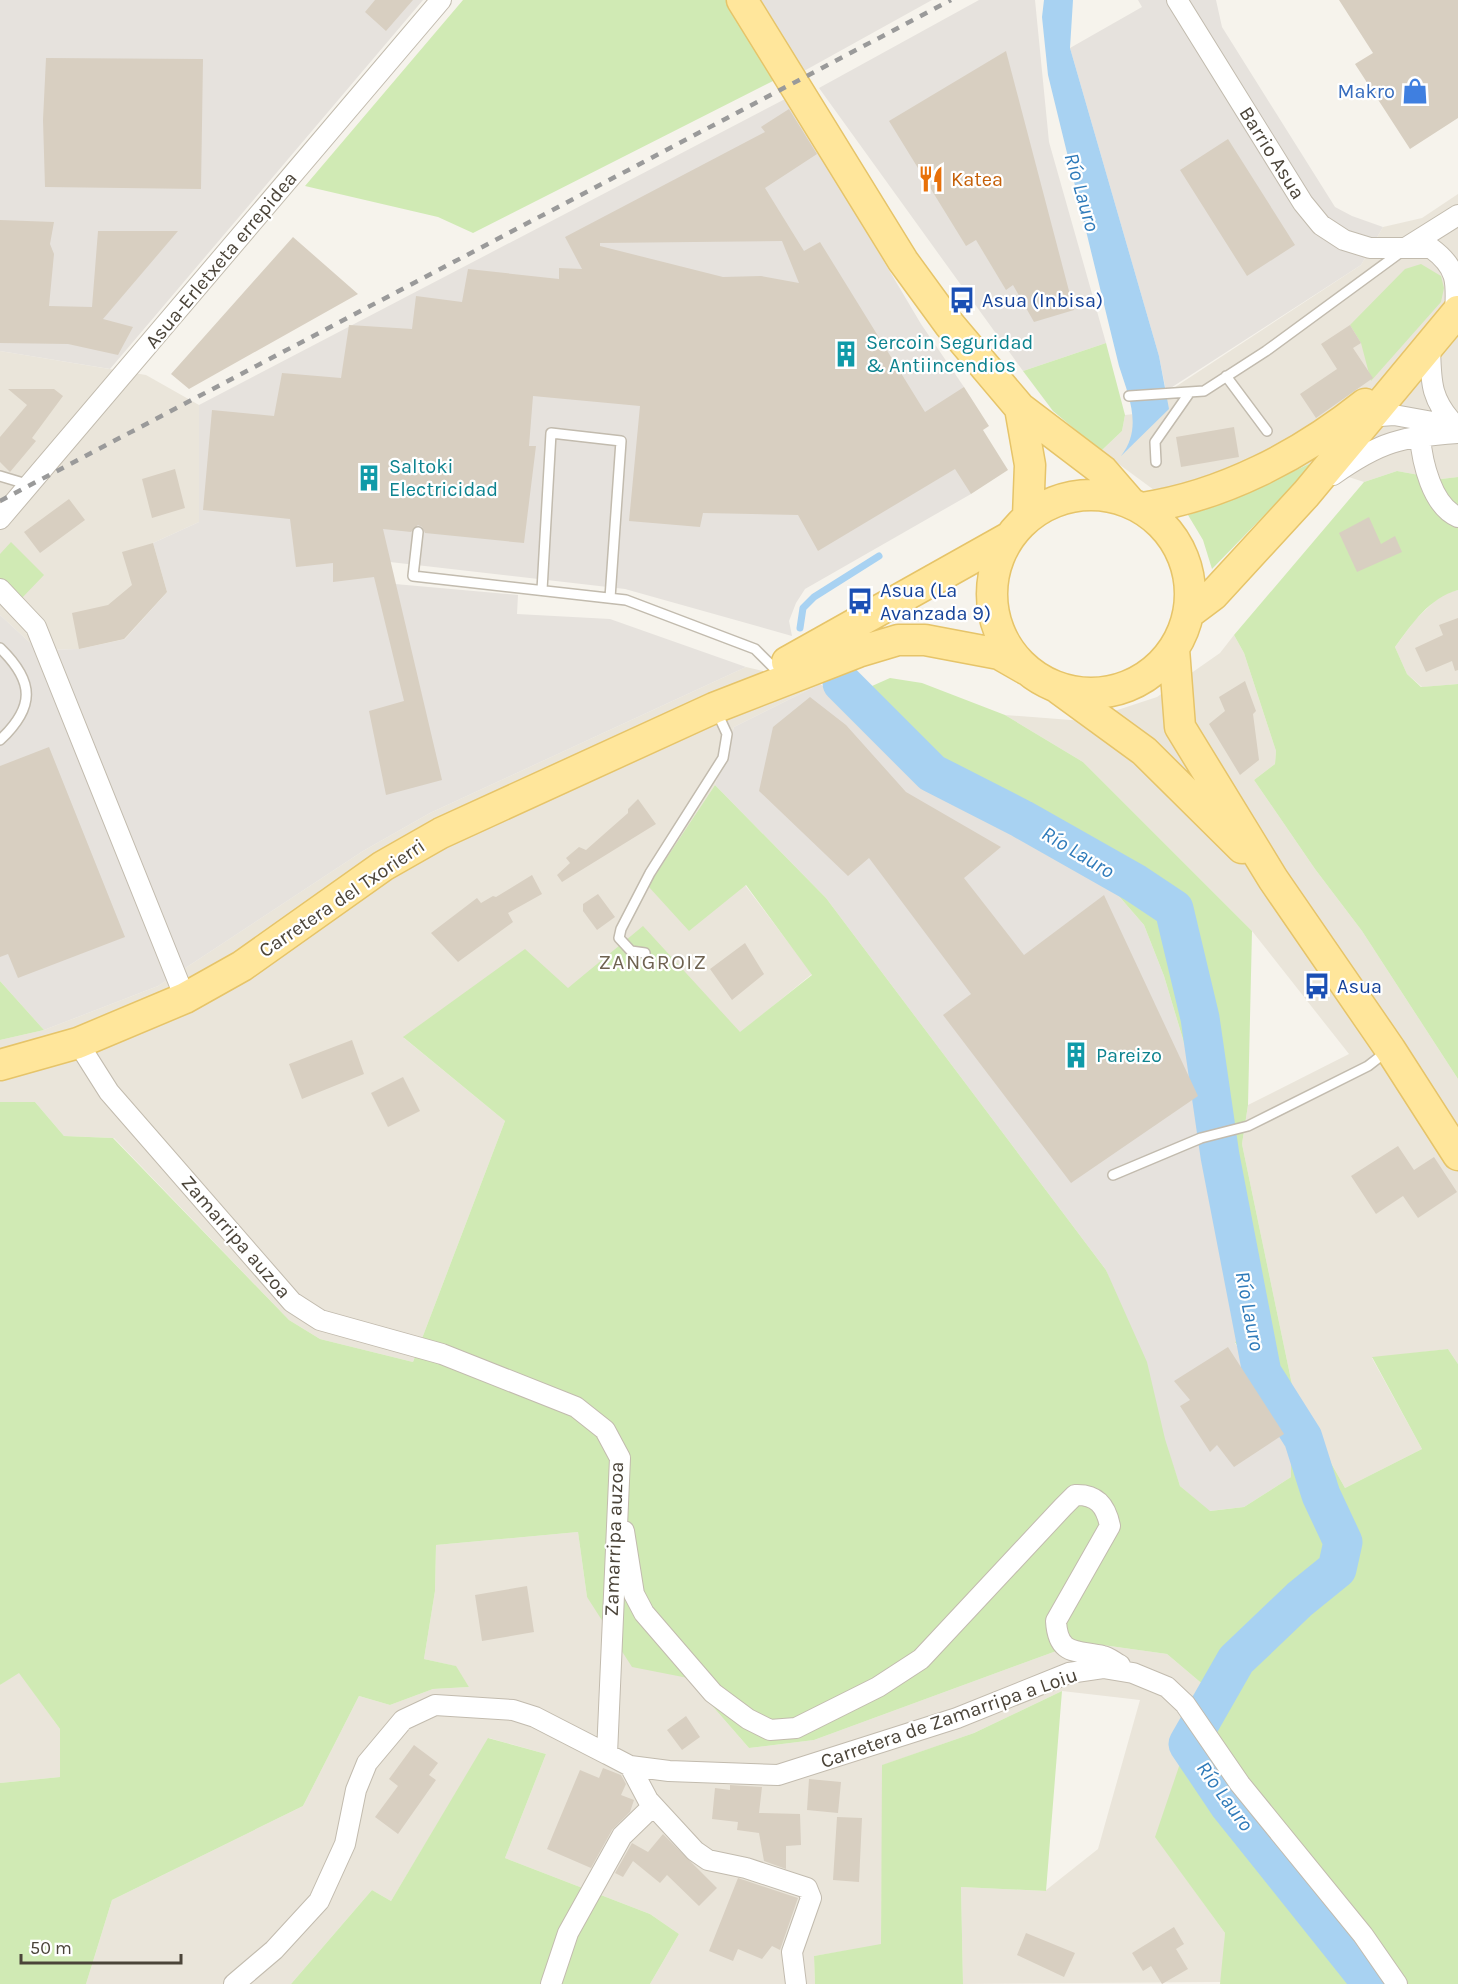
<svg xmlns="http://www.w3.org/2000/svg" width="1458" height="1984" viewBox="0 0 1458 1984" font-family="Karla,sans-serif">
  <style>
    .residential { fill: #eae5da }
    .industrial { fill: #e6e2dd }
    .green { fill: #d0eab4 }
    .water { fill: #a8d2f2 }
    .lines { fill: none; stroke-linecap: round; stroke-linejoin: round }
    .stream { stroke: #a8d2f2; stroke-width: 7 }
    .river { stroke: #a8d2f2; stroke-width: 39 }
    .building { fill: #d8cfc1; fill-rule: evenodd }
    .lane-casing { stroke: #c2bbae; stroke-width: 12 }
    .street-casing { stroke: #c2bbae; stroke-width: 22 }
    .primary-casing { stroke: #e6c469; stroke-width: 33 }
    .lane { stroke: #fff; stroke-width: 9 }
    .street { stroke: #fff; stroke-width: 20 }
    .primary { stroke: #ffe69b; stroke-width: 30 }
    .rail { stroke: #9a9a9a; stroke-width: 4.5; stroke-dasharray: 8 8; stroke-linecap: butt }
    .labels { text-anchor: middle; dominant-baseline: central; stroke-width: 4.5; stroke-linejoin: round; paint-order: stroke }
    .shop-label { font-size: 20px; fill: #366cbe; stroke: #fff; text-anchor: end }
    .street-label { font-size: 20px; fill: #4b4439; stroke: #fff }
    .food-label { font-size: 20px; fill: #c56008; stroke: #fff; text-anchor: start }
    .transit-label { font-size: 20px; fill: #164399; stroke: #fff; text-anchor: start }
    .culture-label { font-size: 20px; fill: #0d838f; stroke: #fff; text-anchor: start }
    .water-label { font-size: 21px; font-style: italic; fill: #2f7bba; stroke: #fff }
    .neighbourhood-label { font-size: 21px; letter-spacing: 1.5px; fill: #6e6250; stroke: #fff }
  </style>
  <rect width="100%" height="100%" fill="#f6f3ec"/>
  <path class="residential" d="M1458 194V477L1441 479 1397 471 1364 482 1309 464 1246 494 1188 515 1101 451 1122 431 1125 415 1134 414 1361 265 1383 227 1422 218Z
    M0 351 146 375 199 405V522L153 543 167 592 125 639 79 649 38 650 0 615Z
    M1458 590V684L1422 687 1407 674 1395 647 1415 620 1442 594Z
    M1234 635 1244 653 1276 751 1275 764 1254 780 1315 869 1362 931 1458 1079V1364L1448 1349 1372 1358 1422 1449 1345 1488 1295 1399 1242 1144 1248 1105 1349 1054 1252 931 1083 762 1005 715 1084 721 1157 697 1220 653Z
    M746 667 820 684 734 727 715 785 649 886 745 885 812 974 740 1033 568 988 404 1038 505 1121 413 1362 320 1339 289 1320 114 1138 64 1136 35 1102H0V1040L44 1030 158 986 363 851 430 813Z
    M578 1532 587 1597 688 1678 749 1748 814 1740 1081 1642 1167 1654 1206 1687 1156 1837 1225 1933 1222 1982 963 1984 961 1887 1045 1891 1098 1849 1140 1700 1062 1691 974 1733 883 1765 881 1945 814 1956 815 1984H650L679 1934 650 1914 505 1858 546 1754 489 1738 391 1901 372 1890 291 1984H86L112 1900 303 1806 359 1696 390 1705 433 1689 469 1687 455 1666 424 1659 435 1591 436 1545Z
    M19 1672 60 1729V1777L0 1783V1685Z"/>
  <path class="industrial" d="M0 0H423L110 369 0 351Z
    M761 0H932L804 71Z
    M979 0H1035L1049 142 1106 343 1023 371 819 88Z
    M1138 0H1216L1222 27 1335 207 1352 216 1383 227 1361 265 1166 391 1159 356 1070 48 1142 7Z
    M787 98 921 324 964 387 971 494 805 589 796 603 789 621 792 636 625 589 390 562 395 584 518 595 517 614 610 619 746 667 430 813 363 851 158 986 44 1030 0 981V615L38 650 79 649 125 639 167 592 153 543 199 522V405Z
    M820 684 835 694 916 777 1118 895 1144 925 1164 976 1200 1096 1210 1159 1247 1336 1235 1343 1291 1435V1477L1244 1507 1209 1511 1180 1486 1106 1270 826 898 715 785 734 727Z"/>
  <path class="green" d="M463 0H726L777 79 473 233 438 217 305 186Z
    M1421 264 1441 276 1444 288 1441 302 1371 381 1361 343 1350 325 1405 269Z
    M1106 343 1125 415 1122 431 1101 451 1053 411 1023 371Z
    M1309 464 1311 467 1212 569 1203 540 1188 515 1246 494Z
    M1397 471 1441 479 1458 477V590C1429 598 1412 624 1395 647L1407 674 1421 687 1458 684V1079L1362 931 1315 869 1254 780 1275 764 1276 751 1244 653 1234 635 1364 482Z
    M11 542 44 575 21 599 0 579V554Z
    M890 678 922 683 1005 715 1083 762 1252 931 1248 1105 1242 1144 1295 1399 1345 1488 1422 1449 1372 1357 1448 1349 1458 1364V1984H1220L1225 1933 1155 1837 1206 1687 1167 1654 1081 1642 814 1740 749 1748 688 1678 632 1667 587 1597 578 1532 436 1545 435 1591 424 1659 456 1666 469 1687 433 1689 390 1705 359 1696 303 1806 112 1900 86 1984H0V1783L60 1777V1729L19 1673 0 1685V1102H35L64 1136 113 1138 289 1320 320 1339 413 1362 505 1121 403 1037 525 949 568 988 643 926 740 1032 812 975 746 885 689 931 648 886 715 785 826 898 1106 1270 1147 1362 1165 1439 1180 1486 1210 1511 1244 1507 1291 1477V1435L1235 1342 1247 1335 1210 1159 1200 1096 1164 976 1144 925 1118 895 916 777 835 694H854Z
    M0 981 44 1030 0 1040Z
    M1062 1691 1046 1891 961 1887 963 1984H815L814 1956 881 1944 882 1765 974 1733Z
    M488 1738 546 1754 505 1858 650 1914 679 1934 650 1984H291L372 1890 391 1901Z"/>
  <path class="water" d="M1044 0H1073L1070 48 1159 356 1169 409 1121 456C1143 428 1129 397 1119 366L1048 75 1042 17Z"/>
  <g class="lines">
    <path class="stream" d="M800 628 803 608 814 597 879 556"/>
    <path class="river" d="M842 683 932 773 1022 819 1135 883 1174 909 1200 1018 1220 1156 1262 1373 1303 1438 1321 1495 1343 1542 1337 1569 1300 1599 1236 1660 1188 1744 1229 1805 1372 1984"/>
  </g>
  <path class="building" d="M375 0H413L386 31 365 12Z
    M1339 0H1458V118L1410 149 1355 64 1373 53Z
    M1006 51 1074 310 1034 322 1013 285 1006 290 976 240 966 246 889 121Z
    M46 58 203 59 201 189 45 187 43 120Z
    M789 109 817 154 765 188 804 251 820 242 925 412 964 387 989 426 983 430 1008 470 971 494 955 469 818 551 798 515 703 513 700 527 629 521 640 406 533 396 529 446H536L524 543 425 533 422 527 418 525 411 532 383 529 442 780 386 795 369 711 404 701 374 577 333 582V563L296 567 290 519 203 510 212 410 274 416 282 373 341 378 349 325 412 329 416 296 462 302 468 269 559 279V268L582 269 565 237 765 132 761 127ZM782 241 799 283 761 276 723 277 600 246V243Z
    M1228 139 1295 245 1247 276 1180 170Z
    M0 220 54 222 50 244 54 254 49 306 92 307 98 231H178L103 319 133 327 118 355 68 344 0 343Z
    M293 237 358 294 189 389 171 374Z
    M1350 325 1361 343 1353 348 1373 378 1316 418 1300 394 1337 369 1321 344Z
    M8 389H54L63 396 32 438 36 441 10 472 0 462V437L27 405Z
    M1234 427 1239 457 1181 467 1176 437Z
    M175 469 185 508 152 518 142 479Z
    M69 499 85 520 40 553 24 532Z
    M1369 517 1381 544 1395 536 1402 552 1357 572 1339 533Z
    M153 543 167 592 124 639 79 649 72 613 108 605 132 585 122 552Z
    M1458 618V670L1455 671 1452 661 1426 672 1415 648 1443 635 1439 625Z
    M1245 681 1256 711 1253 714 1259 760 1240 775 1209 724 1225 711 1219 697Z
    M810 697 846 725 906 792 1001 847 964 878 1024 955 1104 895 1198 1096 1071 1183 943 1015 971 994 869 858 848 876 759 791 773 727Z
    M49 747 125 937 18 978 8 954 0 957V766Z
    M638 799 656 824 562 882 557 875 570 863 566 858 579 847 586 850 628 813V809Z
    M532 875 542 894 508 913 513 922 458 962 431 933 477 898 481 903 493 896 496 897Z
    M598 894 615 917 597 930 583 911V904Z
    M745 943 764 974 732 1000 710 969Z
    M352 1040 364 1074 302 1099 289 1064Z
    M403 1077 420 1111 388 1127 371 1093Z
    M1398 1146 1414 1170 1434 1157 1457 1192 1418 1218 1403 1196 1376 1214 1351 1176Z
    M1228 1347 1284 1434 1234 1467 1217 1445 1210 1452 1180 1406 1190 1400 1174 1381Z
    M527 1586 534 1632 482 1641 475 1595Z
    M686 1716 700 1737 682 1750 667 1730Z
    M414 1745 438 1763 429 1775 436 1780 398 1834 375 1817 398 1786 389 1779Z
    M603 1768 621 1775 626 1784 621 1795 634 1800 630 1812 612 1830 591 1868 547 1849 580 1770 599 1778Z
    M809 1779 841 1782 838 1813 807 1810Z
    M730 1785 762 1787 759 1813 800 1814 801 1845 786 1846V1869L764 1861 759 1833 737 1830 738 1822 712 1819 715 1788 730 1790Z
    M837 1817 862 1818 859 1882 833 1880Z
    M663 1834 717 1888 699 1906 667 1875 660 1883 633 1861 623 1877 615 1873 632 1843 648 1852Z
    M738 1878 798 1898 780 1950 772 1946 762 1959 738 1949 733 1961 709 1951Z
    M1174 1927 1184 1944 1176 1949 1188 1969 1162 1984 1151 1966 1143 1971 1132 1953Z
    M1026 1933 1075 1953 1064 1977 1017 1955Z"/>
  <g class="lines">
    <g class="lane-casing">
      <path id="lane" d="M1226 376 1267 431
        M1129 396 1204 391 1266 351 1401 252
        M1156 462 1155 442 1190 392
        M0 476 30 485
        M418 532 413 576 626 600 755 649 774 668
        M542 590 551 433 621 441 610 598
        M0 648C35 682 35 707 0 740
        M645 953 631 951 619 938 621 929 650 873 723 758 727 734 716 710
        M1113 1175 1201 1138 1248 1126 1368 1066 1386 1052"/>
    </g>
    <g class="street-casing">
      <path id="street" d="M1177 0 1303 203 1321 225 1344 240 1370 248H1431C1458 268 1457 282 1455 315
        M1407 247 1458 215
        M1430 344C1431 379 1429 399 1456 426
        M1366 417 1394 415 1455 426
        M1420 436C1422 462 1432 506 1458 517
        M1333 475C1381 441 1401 437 1458 433
        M0 519 441 0
        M0 589 36 627 185 998
        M78 1043 109 1092 292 1302 320 1320 442 1354 576 1407 605 1430 620 1458 607 1754 535 1717 513 1710 435 1705 403 1720 367 1763 356 1790 345 1844 319 1901 274 1950 234 1984
        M624 1531 634 1594 644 1613 713 1693 748 1719 770 1730 796 1728 878 1687 921 1659 1063 1507 1075 1495C1097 1494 1106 1506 1110 1526L1056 1621C1058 1656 1076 1650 1103 1656 1109 1657 1114 1662 1120 1665
        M607 1754 630 1766 669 1771 778 1775 957 1718 1069 1673 1103 1668 1133 1673 1167 1687 1185 1704 1240 1784 1363 1935 1397 1984
        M630 1766 648 1800 695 1851 708 1860 746 1868 807 1888 811 1898 792 1952 796 1984
        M551 1984 568 1933 622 1836 653 1806"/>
    </g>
    <g class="primary-casing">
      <path id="primary" d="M742 0 903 261 949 324 1020 408 1103 471 1129 501
        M1020 408 1030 465 1028 517
        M992 594a99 99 0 1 1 198 0a99 99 0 1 1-198 0Z
        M1142 508C1223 496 1301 455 1365 404
        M1189 613 1213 595 1306 494 1458 311
        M1174 649 1180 727 1273 879 1390 1049 1458 1155
        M787 662 1008 538
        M1059 689 1144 751 1242 848
        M0 1065 78 1043 185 998 242 966 383 866 441 833 714 708 858 652 898 640H925L999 654 1027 670"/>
    </g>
    <use href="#lane" class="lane"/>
    <use href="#street" class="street"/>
    <use href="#primary" class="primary"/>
    <path class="rail" d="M0 501 951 0"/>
  </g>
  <defs>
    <g id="shop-bare" transform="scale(2.07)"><path d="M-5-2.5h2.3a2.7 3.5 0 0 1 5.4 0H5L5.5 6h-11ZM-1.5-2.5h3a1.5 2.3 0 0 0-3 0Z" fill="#3f7fe0" stroke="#fff" stroke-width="2.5" paint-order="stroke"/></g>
    <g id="restaurant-bare" transform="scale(2.07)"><path d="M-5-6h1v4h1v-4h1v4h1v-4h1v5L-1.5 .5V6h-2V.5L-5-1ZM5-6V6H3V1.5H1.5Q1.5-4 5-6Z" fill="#e8710a" stroke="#fff" stroke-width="2.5" paint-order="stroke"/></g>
    <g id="bus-bare" transform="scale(2.07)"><path d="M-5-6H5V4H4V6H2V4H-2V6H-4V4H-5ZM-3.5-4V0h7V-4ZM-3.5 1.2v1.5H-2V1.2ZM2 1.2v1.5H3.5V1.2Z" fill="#1a4fb4" stroke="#fff" stroke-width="2.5" paint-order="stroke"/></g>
    <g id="building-bare" transform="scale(2.07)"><path d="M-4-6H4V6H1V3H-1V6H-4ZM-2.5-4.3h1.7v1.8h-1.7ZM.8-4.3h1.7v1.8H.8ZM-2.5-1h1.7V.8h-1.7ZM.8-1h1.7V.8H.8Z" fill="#0f9aa8" stroke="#fff" stroke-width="2.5" paint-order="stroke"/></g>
  </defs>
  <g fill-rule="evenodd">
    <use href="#shop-bare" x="1415" y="91"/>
    <use href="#restaurant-bare" x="931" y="179"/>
    <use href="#bus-bare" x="962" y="300"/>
    <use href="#building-bare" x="846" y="354"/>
    <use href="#building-bare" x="369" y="478"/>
    <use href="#bus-bare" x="860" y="601"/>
    <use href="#bus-bare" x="1317" y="986"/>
    <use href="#building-bare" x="1076" y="1055"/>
  </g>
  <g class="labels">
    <g class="shop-label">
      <text x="1395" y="91">Makro</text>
    </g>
    <g class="street-label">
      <text transform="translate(1272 153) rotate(58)">Barrio Asua</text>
      <text transform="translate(221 260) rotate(-50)">Asua-Erletxeta errepidea</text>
      <text transform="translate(342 898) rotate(-34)">Carretera del Txorierri</text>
      <text transform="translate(236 1237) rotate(49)">Zamarripa auzoa</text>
      <text transform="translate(614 1539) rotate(-88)">Zamarripa auzoa</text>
      <text transform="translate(949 1718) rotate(-19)">Carretera de Zamarripa a Loiu</text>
    </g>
    <g class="food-label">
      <text x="951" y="179">Katea</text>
    </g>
    <g class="transit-label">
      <text x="982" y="300">Asua (Inbisa)</text>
      <text x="880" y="590">Asua (La<tspan x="880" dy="23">Avanzada 9)</tspan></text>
      <text x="1337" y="986">Asua</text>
    </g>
    <g class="culture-label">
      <text x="866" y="342">Sercoin Seguridad<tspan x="866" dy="23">&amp; Antiincendios</tspan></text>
      <text x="389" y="466">Saltoki<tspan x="389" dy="23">Electricidad</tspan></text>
      <text x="1096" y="1055">Pareizo</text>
    </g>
    <g class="water-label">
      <text transform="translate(1082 192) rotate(74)">Río Lauro</text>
      <text transform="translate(1078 852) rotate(31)">Río Lauro</text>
      <text transform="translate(1250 1311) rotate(79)">Río Lauro</text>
      <text transform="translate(1225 1796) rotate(54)">Río Lauro</text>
    </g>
    <g class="neighbourhood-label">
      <text x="653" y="962">ZANGROIZ</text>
    </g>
  </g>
  <path d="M21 1954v9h160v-9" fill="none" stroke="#4b4439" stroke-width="3"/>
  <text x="30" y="1954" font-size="18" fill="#4b4439" stroke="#ffffff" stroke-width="4.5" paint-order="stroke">50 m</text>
</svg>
